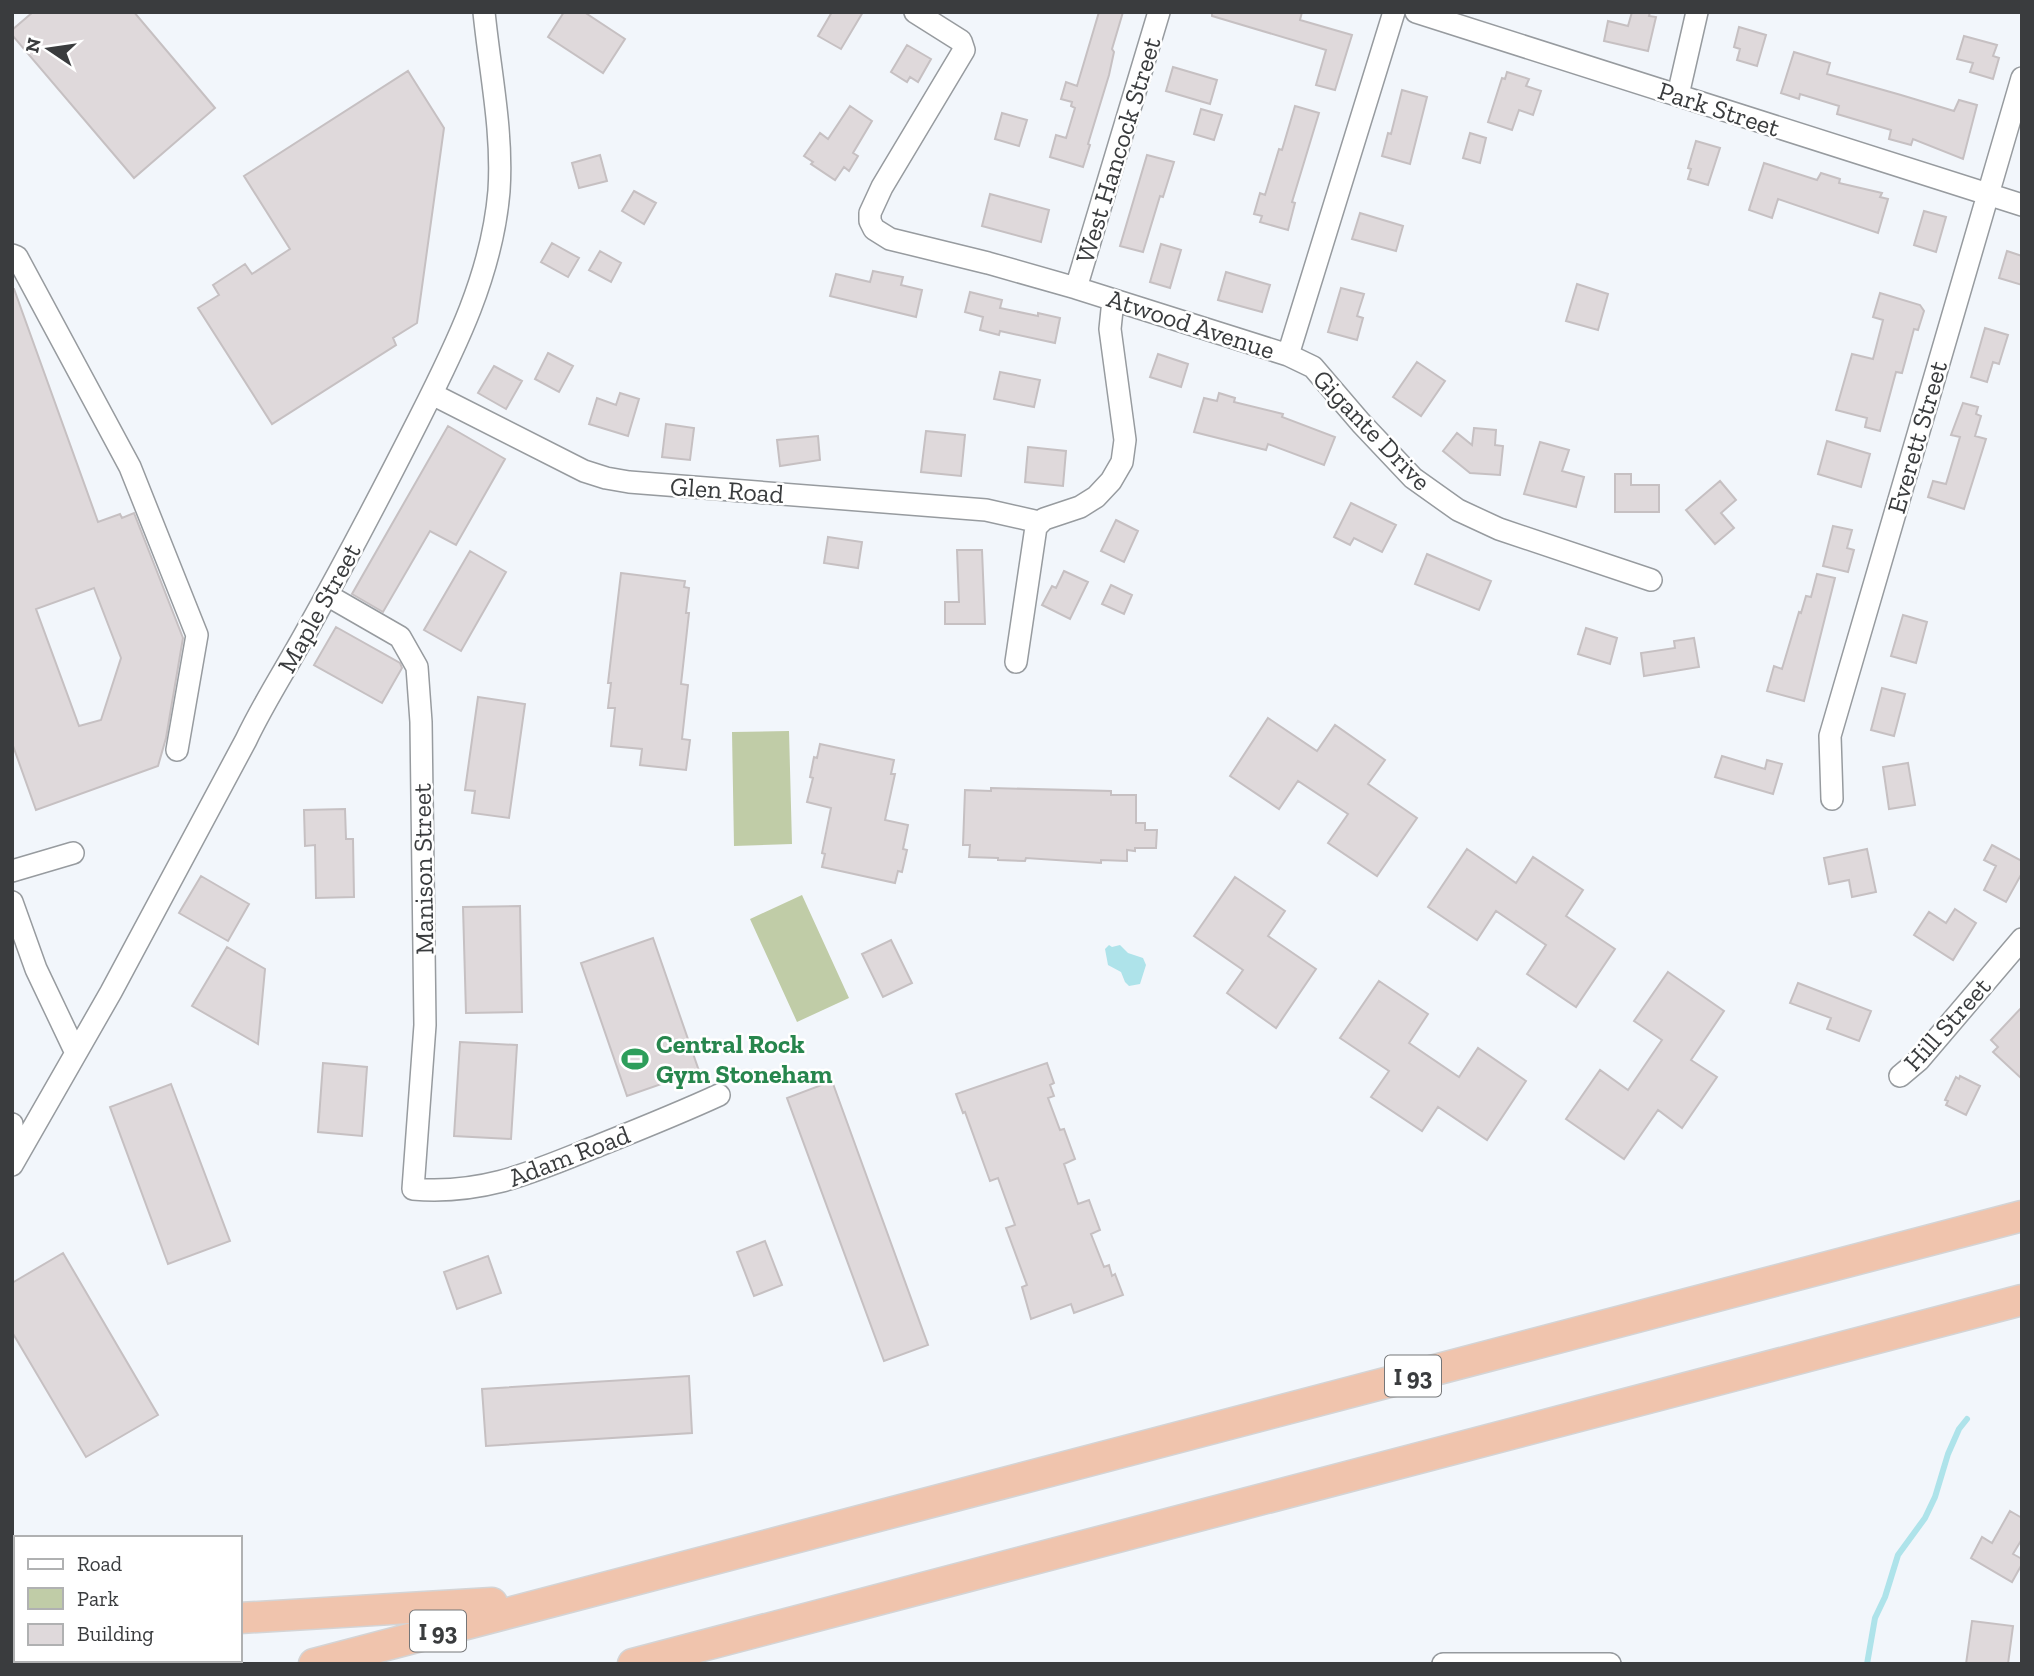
<svg xmlns="http://www.w3.org/2000/svg" width="2034" height="1676" viewBox="0 0 2034 1676" font-family="'Zilla Slab',serif">
  <style>
    .green { fill: #c0cca7 }
    .water { fill: #aee3ea }
    .lines { fill: none; stroke-linecap: round; stroke-linejoin: round }
    .stream { stroke: #aee3ea; stroke-width: 6 }
    .building { fill: #dfd9db; stroke: #c6c0c2; stroke-width: 2; fill-rule: evenodd }
    .minor-casing { stroke: #979b9f; stroke-width: 24 }
    .highway-casing { stroke: #d4d4d5; stroke-width: 33 }
    .minor { stroke: #fff; stroke-width: 21 }
    .highway { stroke: #f0c4ad; stroke-width: 30 }
    .labels { text-anchor: middle; dominant-baseline: central; stroke-width: 5; stroke-linejoin: round; paint-order: stroke }
    .shield { fill: #fff; stroke: #757678; stroke-width: 2 }
    .shield-label { font-size: 24px; font-weight: bold; fill: #3a3c3e }
    .street-label { font-size: 26px; fill: #3a3c3e; stroke: #fff }
    .leisure-label { font-size: 26px; font-weight: bold; fill: #27864d; stroke: #fff; text-anchor: start }
  </style>
  <rect width="100%" height="100%" fill="#f2f6fb"/>
  <path class="green" d="M789 731 792 844 734 846 732 732Z
    M802 895 849 998 797 1022 750 919Z"/>
  <path class="water" d="M1109 945 1112 947 1120 945 1128 953 1143 958 1146 965 1140 984 1129 986 1125 982 1121 972 1108 965 1105 949Z"/>
  <g class="lines">
    <path class="stream" d="M1867 1664 1875 1618 1885 1597 1898 1555 1925 1518 1935 1497 1948 1454 1959 1429 1967 1419"/>
  </g>
  <path class="building" d="M33 12H134L215 108 134 178 12 35V30Z
    M564 12H584L625 39 603 73 548 37Z
    M832 12H863L841 49 818 36Z
    M1099 12H1123L1112 49 1114 52 1109 75 1088 144 1090 145 1083 167 1050 157 1056 135 1066 138 1075 108 1071 106 1072 102 1061 99 1066 82 1077 86Z
    M1212 12H1302L1300 20 1352 35 1335 90 1316 85 1326 50 1212 16Z
    M1632 12H1650L1649 16 1656 17 1648 51 1604 41 1608 21 1628 26Z
    M1739 27 1766 35 1757 66 1737 60 1740 49 1734 47Z
    M1964 36 1997 45 1993 56 1999 58 1993 79 1970 72 1973 63 1957 59Z
    M907 45 931 59 918 82 910 77 907 82 891 72Z
    M1794 52 1830 63 1827 74 1901 95 1954 111 1959 100 1977 105 1963 159 1913 139 1911 145 1889 139 1891 130 1837 114 1839 106 1800 94 1799 99 1781 93Z
    M1173 67 1217 80 1210 104 1166 91Z
    M408 71 444 128 417 323 393 338 396 345 272 424 198 308 219 295 213 285 245 264 252 274 290 249 244 176Z
    M1507 72 1529 79 1526 86 1541 91 1533 115 1519 110 1512 130 1488 122 1502 78 1505 79Z
    M1402 90 1427 97 1410 164 1382 156 1388 133 1391 134Z
    M850 106 872 121 853 153 858 156 849 171 844 167 835 180 811 164 813 162 804 156 820 133 828 139Z
    M1295 106 1319 113 1292 202 1295 203 1288 230 1260 222 1262 216 1254 214 1260 193 1265 195 1279 149 1282 150Z
    M1201 109 1222 115 1214 140 1194 134Z
    M1002 113 1027 120 1019 146 995 139Z
    M1470 133 1486 138 1480 163 1463 158Z
    M1696 141 1720 148 1708 185 1688 179 1691 169 1688 168Z
    M600 155 607 181 579 188 572 163Z
    M1147 155 1174 162 1163 197 1160 196 1143 252 1120 246Z
    M1764 163 1817 180 1821 173 1840 179 1839 183 1882 193 1880 197 1888 199 1878 233 1778 199 1772 218 1749 210Z
    M634 191 656 203 644 224 622 211Z
    M990 194 1049 210 1041 242 982 226Z
    M1924 211 1946 217 1936 252 1914 245Z
    M1360 213 1403 226 1396 251 1352 239Z
    M552 243 579 258 568 277 541 262Z
    M1161 244 1181 250 1170 288 1150 282Z
    M600 251 621 263 611 282 589 270Z
    M2007 251 2022 256V285L1999 278Z
    M873 271 903 277 901 285 922 290 916 317 830 296 836 274 870 282Z
    M1226 272 1270 285 1262 312 1218 300Z
    M1577 284 1608 294 1598 330 1566 321Z
    M1341 288 1364 294 1357 316 1363 318 1357 340 1328 332Z
    M12 289H14L98 522 120 514 122 518 134 513 183 638 166 738 158 766 36 810 12 743ZM94 588 121 658 101 720 79 726 36 609Z
    M970 292 1002 300 1000 308 1038 316V313L1060 318 1055 343 1000 331 999 335 980 330 983 317 965 312Z
    M1880 293 1920 305 1924 311 1918 330 1914 329 1902 373 1896 372 1880 431 1865 427 1867 418 1836 410 1852 354 1873 359 1883 320 1873 317Z
    M1985 328 2008 335 1999 364 1993 362 1987 382 1971 377Z
    M548 353 573 366 559 392 535 379Z
    M1158 354 1188 364 1181 387 1150 377Z
    M1417 362 1445 381 1421 416 1393 397Z
    M494 366 522 381 506 409 478 393Z
    M1000 372 1040 380 1034 407 994 399Z
    M620 393 639 399 628 436 589 424 597 398 616 405Z
    M1219 393 1235 398 1234 402 1283 414 1282 417 1335 437 1324 465 1268 444 1266 450 1194 432 1204 398 1217 401Z
    M1963 403 1978 407 1976 414 1981 416 1975 436 1986 439 1964 509 1928 497 1933 481 1946 484 1960 437 1951 435Z
    M666 424 694 428 690 460 662 457Z
    M448 426 505 459 456 545 430 531 383 612 352 594Z
    M1474 428 1496 430 1495 445 1503 446 1500 475 1470 473 1443 451 1457 433 1472 445Z
    M926 431 965 435 961 476 921 472Z
    M818 436 820 460 780 466 777 440Z
    M1827 441 1870 454 1861 487 1818 474Z
    M1540 442 1569 450 1562 471 1584 477 1576 507 1524 494Z
    M1028 447 1066 451 1063 486 1025 482Z
    M1615 474H1631V485H1659V512H1615Z
    M1720 481 1736 500 1721 513 1734 528 1715 544 1686 510Z
    M1351 503 1396 525 1382 552 1354 538 1350 545 1334 537Z
    M1116 520 1138 531 1124 562 1101 551Z
    M1833 526 1852 530 1847 548 1854 550 1848 572 1823 566Z
    M828 537 862 542 858 568 824 563Z
    M957 550H982L985 624H945V602H959Z
    M470 551 506 572 461 651 424 630Z
    M1427 554 1491 581 1479 610 1415 584Z
    M1064 571 1088 582 1070 619 1042 605 1052 586 1056 588Z
    M621 573 685 581 684 587 689 588 686 613H689L681 684 688 685 682 739 690 740 686 770 640 765 642 749 611 746 615 708H608L611 683H608Z
    M1817 574 1835 578 1804 701 1767 691 1774 666 1782 669 1799 612 1801 613 1806 596 1811 597Z
    M1111 585 1132 595 1124 614 1102 604Z
    M1903 615 1927 622 1916 663 1891 656Z
    M336 627 400 663 402 668 382 703 314 665Z
    M1586 628 1617 638 1610 664 1578 654Z
    M1694 638 1699 667 1644 676 1641 653 1675 648 1674 641Z
    M1882 688 1905 694 1894 736 1871 730Z
    M478 697 525 704 509 818 472 813 475 791 465 790Z
    M1268 718 1317 751 1335 725 1385 760 1368 784 1417 818 1377 876 1328 843 1348 814 1298 781 1279 809 1230 776Z
    M820 744 894 760 891 774H895L885 820 908 825 903 849 907 850 902 872 898 871 895 883 822 867 825 854 822 853 831 808 807 802 813 778 810 777 814 757 817 758Z
    M1722 756 1765 769 1767 760 1782 764 1773 794 1715 777Z
    M1908 763 1915 805 1889 809 1883 767Z
    M991 788 1111 791V795H1136V823H1145V830H1157L1156 848H1135V851L1127 850V861L1101 860V863L1026 858 1025 861 998 860V858L969 857 970 845H963L965 790 991 791Z
    M345 809 346 839H353L354 897 316 898 315 845 305 846 304 810Z
    M1992 845 2022 861V873L2006 902 1984 890 1996 866 1984 860Z
    M1467 849 1516 883 1533 857 1583 890 1566 916 1615 949 1576 1007 1527 974 1546 945 1496 911 1477 940 1428 907Z
    M1867 849 1876 892 1852 897 1849 880 1829 884 1824 858Z
    M201 876 249 904 228 941 179 913Z
    M1235 877 1285 911 1268 936 1316 969 1276 1028 1227 993 1243 970 1194 936Z
    M520 906 522 1012 466 1013 463 907Z
    M1955 909 1976 923 1953 960 1914 935 1929 912 1946 923Z
    M653 938 699 1071 627 1096 581 963Z
    M891 940 912 983 883 997 862 954Z
    M227 947 265 969 258 1044 192 1006Z
    M1668 972 1724 1011 1691 1060 1717 1077 1682 1128 1658 1110 1624 1159 1566 1119 1600 1070 1628 1090 1662 1040 1634 1021Z
    M1379 981 1428 1014 1409 1043 1459 1077 1478 1048 1526 1081 1487 1140 1438 1107 1422 1131 1371 1097 1389 1071 1340 1038Z
    M1798 983 1871 1011 1859 1041 1827 1029 1831 1018 1790 1003Z
    M2022 1007V1079L1993 1052 1998 1047 1991 1040Z
    M460 1042 517 1045 511 1139 454 1136Z
    M323 1063 367 1067 362 1136 318 1132Z
    M1047 1063 1054 1083 1050 1085 1054 1096 1048 1098 1060 1130 1064 1129 1075 1159 1064 1164 1078 1204 1089 1200 1100 1230 1091 1234 1104 1267 1109 1265 1112 1276 1115 1274 1123 1295 1074 1313 1071 1304 1031 1319 1022 1287 1027 1285 1006 1228 1015 1225 998 1178 990 1181 965 1112 963 1113 956 1094Z
    M1960 1076 1980 1086 1966 1115 1946 1105 1948 1101 1945 1100 1956 1077 1959 1079Z
    M832 1081 928 1345 884 1361 787 1098Z
    M171 1084 230 1241 168 1264 110 1107Z
    M765 1241 782 1285 754 1296 737 1252Z
    M63 1253 158 1415 86 1457 12 1332V1283Z
    M488 1256 501 1293 457 1309 444 1272Z
    M689 1376 692 1433 486 1446 482 1389Z
    M2010 1511 2022 1518V1539L2013 1554 2022 1559V1564L2012 1582 1971 1558 1982 1537 1992 1543Z
    M1972 1621 2013 1626 2008 1664H1966Z"/>
  <g class="lines">
    <g class="minor-casing">
      <path id="minor" d="M915 12 961 41 964 50 882 187 870 213V221L874 229 890 239 988 263 1076 288 1288 355 1394 12
        M1416 12 2022 205
        M1678 95 1697 12
        M12 255 17 257 130 467 197 635 177 750
        M1076 288 1159 12
        M1288 355 1313 367 1361 423 1413 478 1458 510 1499 529 1651 580
        M432 394 584 471 606 478 629 482 986 510 1039 522
        M327 595 400 637 417 667 421 722 425 1025 413 1189C485 1195 535 1171 600 1145 640 1129 680 1113 719 1095
        M1016 662 1036 527 1044 519 1080 507 1096 497 1111 481 1122 462 1125 440 1110 329 1113 300
        M1832 799 1830 736 2022 78
        M12 871 73 853
        M12 902 36 969 76 1053
        M1900 1076 1919 1060 2022 939
        M12 1124V1131
        M12 1165 111 992 246 740C265 700 289 664 310 625 348 557 384 488 419 419 456 346 492 274 499 191 503 131 490 72 484 12
        M1443 1664H1610"/>
    </g>
    <g class="highway-casing">
      <path id="highway" d="M12 1582 16 1584
        M240 1618 492 1603
        M12 1623H16
        M314 1664 2022 1216
        M633 1664 2022 1300"/>
    </g>
    <use href="#minor" class="minor"/>
    <use href="#highway" class="highway"/>
  </g>
  <defs>
    <g id="stadium-bare" transform="scale(2.1)"><path d="M0-5a6.5 5 0 1 0 0 10a6.5 5 0 1 0 0-10ZM-3.5-1.8h7v3.6h-7Z" fill="#2e9e5b" stroke="#fff" stroke-width="2.5" paint-order="stroke"/></g>
  </defs>
  <g fill-rule="evenodd">
    <use href="#stadium-bare" x="635" y="1059"/>
  </g>
  <g class="labels">
    <g class="shield">
      <rect x="1385" y="1355.5" width="56" height="41" rx="5"/>
      <rect x="410" y="1610.5" width="56" height="41" rx="5"/>
    </g>
    <g class="shield-label">
      <text x="1413" y="1376">I 93</text>
      <text x="438" y="1631">I 93</text>
    </g>
    <g class="street-label">
      <text transform="translate(1719 109) rotate(18)">Park Street</text>
      <text transform="translate(1118 150) rotate(-73)">West Hancock Street</text>
      <text transform="translate(1191 324) rotate(18)">Atwood Avenue</text>
      <text transform="translate(1372 430) rotate(46)">Gigante Drive</text>
      <text transform="translate(1917 437) rotate(-74)">Everett Street</text>
      <text transform="translate(727 490) rotate(4)">Glen Road</text>
      <text transform="translate(319 608) rotate(-61)">Maple Street</text>
      <text transform="translate(423 869) rotate(-91)">Manison Street</text>
      <text transform="translate(1947 1024) rotate(-48)">Hill Street</text>
      <text transform="translate(569 1156) rotate(-21)">Adam Road</text>
    </g>
    <g class="leisure-label">
      <text x="656" y="1044">Central Rock<tspan x="656" dy="30">Gym Stoneham</tspan></text>
    </g>
  </g>
  <rect width="2034" height="1676" fill="none" stroke="#3a3c3e" stroke-width="28"/>
  <rect x="14" y="1536" width="228" height="126" fill="#ffffff" stroke="#b0b1b2" stroke-width="2"/>
  <rect x="28" y="1559" width="35" height="10" fill="#ffffff" stroke="#b0b1b2" stroke-width="2"/>
  <text x="77" y="1571" font-size="21" fill="#3a3c3e">Road</text>
  <rect x="28" y="1588" width="35" height="21" fill="#c0cca7" stroke="#b0b1b2" stroke-width="2"/>
  <text x="77" y="1606" font-size="21" fill="#3a3c3e">Park</text>
  <rect x="28" y="1624" width="35" height="21" fill="#dfd9db" stroke="#b0b1b2" stroke-width="2"/>
  <text x="77" y="1641" font-size="21" fill="#3a3c3e">Building</text>
  <g transform="translate(49 49) rotate(283)" stroke="#ffffff" stroke-width="5" paint-order="stroke">
  <path d="M0-5L12 26L0 18L-12 26Z" fill="#3a3c3e"/>
  <text y="-10" font-size="19" font-weight="bold" text-anchor="middle" fill="#3a3c3e">N</text>
  </g>
</svg>
